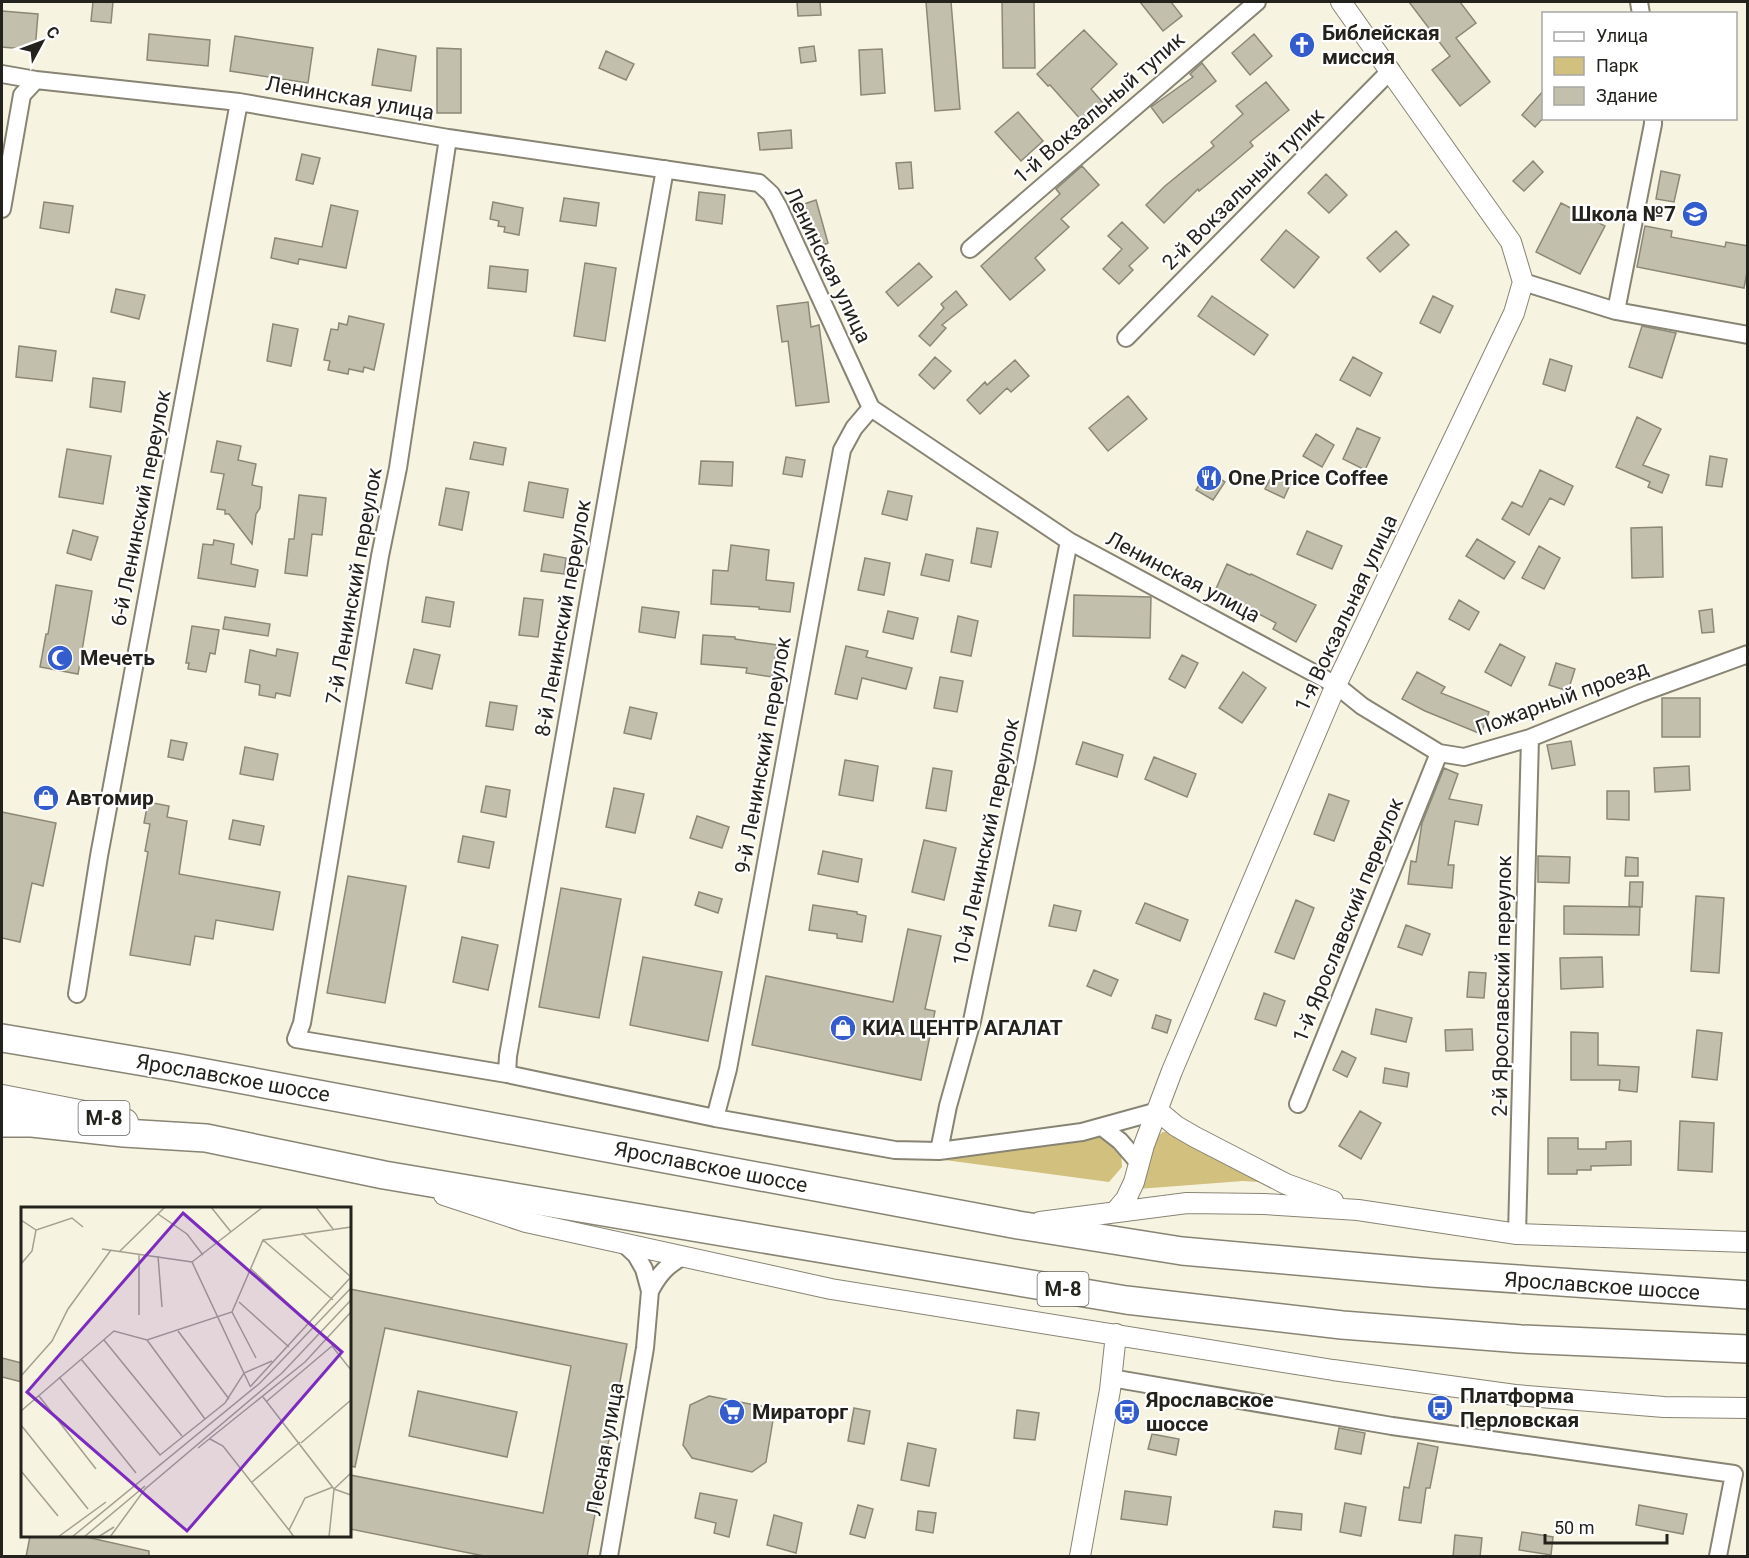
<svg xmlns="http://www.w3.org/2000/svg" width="1749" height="1558" viewBox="0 0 1749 1558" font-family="Roboto,sans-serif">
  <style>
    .green { fill: #d2c07e }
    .building { fill: #c3bfad; stroke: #8c8878; stroke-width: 1.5 }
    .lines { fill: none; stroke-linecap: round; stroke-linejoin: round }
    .minor-casing { stroke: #888474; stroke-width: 20 }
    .tertiary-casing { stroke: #888474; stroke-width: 22 }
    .primary-casing { stroke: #888474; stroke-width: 28 }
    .trunk-casing { stroke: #888474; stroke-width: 30 }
    .minor { stroke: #fff; stroke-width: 16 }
    .tertiary { stroke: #fff; stroke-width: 20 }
    .primary { stroke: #fff; stroke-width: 26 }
    .trunk { stroke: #fff; stroke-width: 27 }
    .labels { text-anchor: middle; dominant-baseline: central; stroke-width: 4.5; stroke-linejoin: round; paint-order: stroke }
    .shield { fill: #fff; stroke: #666460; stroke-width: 1.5 }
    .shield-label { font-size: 20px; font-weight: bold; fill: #24221c }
    .poi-label { font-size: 21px; font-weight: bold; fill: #24221c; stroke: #fff; text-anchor: start }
    .street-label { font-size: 21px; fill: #24221c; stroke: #fff }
    .inset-road { fill: none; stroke: #a39f92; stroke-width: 1.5 }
    .view { fill: #7b2cbf; fill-opacity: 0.15; stroke: #7b2cbf; stroke-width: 3 }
    .inset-edge { fill: none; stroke: #24221c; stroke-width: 3 }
  </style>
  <rect width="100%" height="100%" fill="#f7f3e1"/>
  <path class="green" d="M1172 1131 1273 1183 1243 1181 1138 1189 1155 1137 1163 1132Z
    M1100 1136 1112 1141 1121 1151 1122 1167 1109 1182 937 1159 1002 1152Z"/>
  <path class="building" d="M93 2H113L111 23 91 21Z
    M797 2H820L821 15 798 16Z
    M926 2H951L960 109 935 111Z
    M1002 2H1034L1035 68H1003Z
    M1140 2H1171L1182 16 1163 31Z
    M1409 2H1460L1476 23 1456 38 1490 82 1460 106 1432 70 1450 56Z
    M2 11 38 14 35 50 2 47Z
    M1084 30 1117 64 1091 89 1103 103 1082 121 1050 85 1048 86 1037 74Z
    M149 34 210 40 208 66 147 60Z
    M1254 34 1272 56 1250 75 1232 53Z
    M235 36 313 48 308 83 230 71Z
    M814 46 816 61 801 63 799 48Z
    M437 48 461 49V113H437Z
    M378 49 416 56 411 91 372 85Z
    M882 49 885 93 861 95 859 50Z
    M606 51 634 64 626 80 599 68Z
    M1202 63 1216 81 1163 123 1151 107 1193 77 1190 74Z
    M1266 82 1289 110 1250 142 1253 146 1233 163 1199 191 1198 189 1164 223 1146 205 1165 186 1214 146 1211 142 1243 114 1236 106Z
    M1544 90V117L1535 127 1522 115Z
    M1018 112 1043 141 1021 161 995 132Z
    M791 130 792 148 760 150 758 133Z
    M302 154 320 158 313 184 296 180Z
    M1533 161 1543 172 1524 191 1513 181Z
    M911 162 913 188 899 189 896 163Z
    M1082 166 1099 185 1061 219 1069 227 1035 258 1045 270 1010 300 981 266 1060 194 1056 189Z
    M1661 171 1680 175 1674 202 1656 199Z
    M1326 174 1347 195 1329 213 1308 193Z
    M699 192 725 195 722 224 696 220Z
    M564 198 599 203 596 226 560 221Z
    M816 200 828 243 814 249 809 237 814 234 804 204Z
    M44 202 73 206 69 233 40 228Z
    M493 202 523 208 519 235 504 232 505 227 498 226 499 221 490 219Z
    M1561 203 1605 226 1580 274 1536 252Z
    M331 205 358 211 346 268 299 259 298 264 271 258 275 238 322 247Z
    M1122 222 1148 248 1129 266 1133 270 1119 284 1103 269 1122 249 1108 236Z
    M1645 226 1672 231 1671 237 1725 247 1726 242 1748 246V267L1744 288 1637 267Z
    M1286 230 1319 257 1294 288 1261 260Z
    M1396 231 1409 245 1380 272 1367 258Z
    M585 263 616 268 605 341 574 336Z
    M919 263 932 277 898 306 886 292Z
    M490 266 528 270 526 292 488 288Z
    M116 289 145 295 139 319 111 312Z
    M956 291 967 305 942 325 946 328 930 346 919 336 944 308 941 304Z
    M1212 296 1268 335 1254 355 1198 316Z
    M1433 296 1453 306 1440 333 1420 323Z
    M808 302 811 327 819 325 829 402 796 406 788 341 782 342 777 306Z
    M349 316 384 324 374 370 364 367 363 372 349 369 348 374 328 370 330 361 324 360 331 329 338 330 339 323 347 325Z
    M273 324 298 329 291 366 267 361Z
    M1642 326 1676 333 1662 378 1629 367Z
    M19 346 56 351 52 381 16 377Z
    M935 357 951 371 934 389 919 375Z
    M1353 357 1382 373 1370 396 1340 380Z
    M1550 359 1572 366 1565 391 1543 384Z
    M1015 360 1029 376 1011 392 1007 388 980 414 967 400 985 382 987 385Z
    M93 378 125 382 121 412 90 407Z
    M1128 396 1147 419 1108 451 1089 428Z
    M1637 417 1661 429 1643 465 1669 475 1662 493 1648 487 1650 482 1616 467Z
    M1357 428 1380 438 1365 470 1343 459Z
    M1316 434 1334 445 1322 467 1303 456Z
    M217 441 241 446 238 460 256 464 252 485 262 487 260 508 256 514 252 544 229 514H225V510L217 509 224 474 211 472Z
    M474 442 506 448 503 465 470 459Z
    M67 449 111 456 103 504 59 497Z
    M1710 456 1727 459 1722 487 1706 485Z
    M786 457 805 460 802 477 783 474Z
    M701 461 733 462 732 486 699 484Z
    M1275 470 1293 478 1284 498 1265 489Z
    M1540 470 1573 486 1564 505 1550 498 1529 535 1502 519 1512 502 1522 507Z
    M1208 471 1225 482 1213 500 1196 490Z
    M529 482 568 489 563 518 524 511Z
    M446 488 469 492 462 530 439 525Z
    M888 491 912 496 907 520 882 514Z
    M299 495 326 498 322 535 312 534 307 576 285 573 289 539H294Z
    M1662 527 1663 577 1632 578 1631 528Z
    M977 528 998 532 991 567 971 563Z
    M73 530 98 537 91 560 67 553Z
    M1307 531 1342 546 1332 569 1297 554Z
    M1477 539 1515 562 1504 579 1466 556Z
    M214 540 234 544 231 564 258 570 255 587 198 578 203 544 213 545Z
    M731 545 769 550 766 580 794 583 790 612 759 609V607L711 604 713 570 728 571Z
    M1539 546 1560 558 1544 589 1522 578Z
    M544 554 566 558 564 574 541 571Z
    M926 554 953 560 949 581 921 575Z
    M865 558 890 563 884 595 858 590Z
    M1227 564 1250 575 1251 574 1316 605 1296 642 1273 629 1276 623 1215 591Z
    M56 585 92 591 78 674 40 667 46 634H48Z
    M1074 595 1151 597 1150 638 1073 636Z
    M426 597 454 602 450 627 422 622Z
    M524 598 543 600 538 637 519 635Z
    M1459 600 1479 612 1469 630 1449 619Z
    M642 607 679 612 675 638 639 632Z
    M1712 609 1714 632 1702 633 1699 611Z
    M888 611 918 618 913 639 883 632Z
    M958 616 978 621 971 656 951 652Z
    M225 617 270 624 268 636 223 629Z
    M192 626 219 630 215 654 210 653 206 672 188 669 189 663H186Z
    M703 635 735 637V639L777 645 772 677 746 673 747 668 701 664Z
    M1500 644 1525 657 1511 686 1485 672Z
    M846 646 868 651 866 657 912 668 906 689 862 678 857 699 835 694Z
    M277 649 298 653 290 696 276 693 275 698 259 695 260 685 245 682 250 650 276 656Z
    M414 649 440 655 432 689 406 683Z
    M1182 655 1198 663 1185 688 1169 679Z
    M1556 663 1575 669 1568 691 1549 685Z
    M1243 672 1266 688 1242 723 1219 708Z
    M1417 672 1445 687 1441 693 1489 712 1481 734 1425 711 1402 699Z
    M940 677 963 681 957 712 934 708Z
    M1662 698H1700V737H1662Z
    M490 702 517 706 513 730 486 726Z
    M630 707 657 713 651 739 624 733Z
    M171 740 187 743 183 760 168 757Z
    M1571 741 1575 765 1552 769 1547 745Z
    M1083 742 1123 755 1117 777 1076 764Z
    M245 747 278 754 273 780 240 774Z
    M1154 757 1196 774 1187 797 1145 779Z
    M845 760 878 766 873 801 839 795Z
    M1689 766 1690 790 1655 792 1654 768Z
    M933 768 952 771 946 811 926 808Z
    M1444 768 1458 774 1449 799 1482 805 1478 825 1455 821 1448 865H1454L1452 888 1408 884 1411 861 1416 862 1422 823Z
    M486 786 510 790 506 817 481 812Z
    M614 788 644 794 635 833 606 827Z
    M1607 791H1629V820L1607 819Z
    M1329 794 1349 801 1334 841 1314 834Z
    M148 802 169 806 167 817 187 821 179 874 280 892 273 930 216 920 213 939 195 936 190 965 130 955 148 852 145 851 150 824 144 823Z
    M2 812 56 823 43 886 32 883 20 942 2 938Z
    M697 816 729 827 722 848 690 838Z
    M233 820 264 826 260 845 229 839Z
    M463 836 494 842 489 868 458 862Z
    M924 840 956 848 944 900 912 892Z
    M823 851 862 859 858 882 818 874Z
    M1538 856 1570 857 1569 883 1538 882Z
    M1626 857 1638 858V876H1625Z
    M348 876 406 886 385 1003 327 993Z
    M1630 882H1643L1642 907 1629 906Z
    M561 888 621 899 599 1018 539 1007Z
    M699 892 722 899 718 913 695 905Z
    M1696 896 1724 898 1719 973 1691 971Z
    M1296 900 1314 908 1294 959 1275 952Z
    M1145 903 1188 920 1180 941 1136 923Z
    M813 905 857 912V914L866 916 862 942 837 938V934L809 930Z
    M1054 905 1081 911 1076 931 1049 926Z
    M1564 906 1640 907 1639 935 1564 934Z
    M1406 925 1430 934 1422 955 1398 947Z
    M908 929 941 936 925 1009 935 1011 921 1080 752 1045 766 976 893 1002Z
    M462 937 498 945 488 990 453 982Z
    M643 957 722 972 708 1041 630 1025Z
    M1602 957 1603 987 1561 989 1560 958Z
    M1094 970 1118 980 1111 996 1087 986Z
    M1469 972 1486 973 1484 998 1467 997Z
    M1264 993 1285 1001 1276 1026 1255 1019Z
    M1376 1009 1412 1018 1406 1042 1371 1034Z
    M1156 1015 1171 1020 1167 1033 1152 1028Z
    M1472 1029 1473 1050 1446 1051 1445 1030Z
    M1697 1030 1722 1033 1717 1080 1692 1077Z
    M1571 1032 1598 1033V1065L1639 1067 1637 1092 1619 1090 1620 1080H1571Z
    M1342 1051 1356 1058 1347 1077 1333 1070Z
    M1385 1068 1409 1073 1407 1087 1383 1083Z
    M1360 1111 1381 1123 1361 1159 1339 1146Z
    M1680 1121 1714 1123 1712 1172 1678 1170Z
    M1548 1138H1578V1149H1606V1142L1631 1141V1165L1591 1166V1170H1577V1174H1548Z
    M350 1289 627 1344 587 1557H489L350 1529V1475L543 1513 571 1366 385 1328 355 1467 350 1466Z
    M2 1358 22 1363V1382L2 1377Z
    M418 1391 517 1412 507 1457 409 1436Z
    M709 1396 765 1407 773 1420 766 1462 752 1472 692 1458 683 1445 690 1405Z
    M854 1408 870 1411 864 1444 848 1441Z
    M1017 1410 1039 1413 1035 1440 1014 1438Z
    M1339 1428 1365 1433 1361 1454 1335 1449Z
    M1152 1434 1179 1439 1176 1455 1148 1449Z
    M908 1443 936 1449 929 1486 901 1480Z
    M1418 1443 1438 1447 1430 1488H1426L1421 1523 1399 1520 1404 1487 1409 1488Z
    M1125 1491 1171 1497 1167 1525 1121 1519Z
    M700 1493 737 1500 729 1537 714 1533 716 1523 695 1518Z
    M1345 1503 1366 1507 1361 1536 1340 1532Z
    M858 1505 873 1509 865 1538 850 1534Z
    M1639 1505 1687 1514 1683 1534 1636 1525Z
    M918 1511 936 1513 933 1533 916 1530Z
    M1275 1511 1302 1514 1301 1530 1273 1527Z
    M774 1515 802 1523 796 1553 767 1545Z
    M1522 1532 1553 1537 1551 1555 1519 1550Z
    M1455 1535 1482 1538 1480 1557H1453Z
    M30 1536H82L149 1551V1557H26Z"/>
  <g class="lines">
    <g class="minor-casing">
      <path id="minor" d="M1639 2 1641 14
        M2 74 36 80 239 102 448 138 759 183 771 194 779 208 871 408 1069 541 1336 685 1362 706 1439 753 1464 757 1530 738 1641 693 1748 654
        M448 138 398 468 380 556 302 1023 296 1039 507 1074 715 1118 895 1150 939 1151 1082 1132 1158 1111
        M2 209 22 95 36 80
        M970 249 1257 2
        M1523 282 1616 311 1748 335
        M1616 311 1653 124V118
        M1126 338 1391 70
        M77 994 99 856 239 102
        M507 1074 508 1056 665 169
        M1298 1104 1439 753
        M715 1118 728 1069 842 450 854 428 871 408
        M1102 1127 1120 1141 1139 1163
        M939 1151 948 1106 972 1021 1026 762 1069 541
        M1517 1234 1530 738
        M650 1291C659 1274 667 1265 684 1256
        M1111 1378 1392 1426 1734 1474 1718 1556
        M609 1556 645 1348 650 1291 644 1269 636 1255 623 1243"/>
    </g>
    <g class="tertiary-casing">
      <path id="tertiary" d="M1158 1111 1176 1126 1195 1137 1286 1184 1333 1201
        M444 1195 526 1222 831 1289 1333 1370 1515 1395 1664 1407 1748 1408
        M1115 1212 1126 1199 1134 1182 1144 1145 1172 1071 1336 685 1514 313 1523 282 1511 242 1341 2
        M1040 1222 1187 1203 1264 1204 1358 1210 1517 1234 1748 1242
        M1080 1556 1110 1390 1116 1334"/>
    </g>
    <g class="primary-casing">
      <path id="primary" d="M2 1098 125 1122"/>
    </g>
    <g class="trunk-casing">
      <path id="trunk" d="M2 1038 174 1067 1018 1225 1182 1251 1431 1273 1748 1295
        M2 1123H32L124 1133 206 1138 384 1175 1126 1300 1342 1325 1521 1339 1748 1349"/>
    </g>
    <use href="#minor" class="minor"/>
    <use href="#tertiary" class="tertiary"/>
    <use href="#primary" class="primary"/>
    <use href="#trunk" class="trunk"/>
  </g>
  <defs>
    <g id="church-disc" transform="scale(1.35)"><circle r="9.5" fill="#335ccc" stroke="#fff"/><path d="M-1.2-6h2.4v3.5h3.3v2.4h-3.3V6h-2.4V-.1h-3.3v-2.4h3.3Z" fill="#fff"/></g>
    <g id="school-disc" transform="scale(1.35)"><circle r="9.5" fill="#335ccc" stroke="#fff"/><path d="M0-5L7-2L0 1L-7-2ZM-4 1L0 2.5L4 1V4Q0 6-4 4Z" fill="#fff"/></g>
    <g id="restaurant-disc" transform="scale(1.35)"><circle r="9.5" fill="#335ccc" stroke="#fff"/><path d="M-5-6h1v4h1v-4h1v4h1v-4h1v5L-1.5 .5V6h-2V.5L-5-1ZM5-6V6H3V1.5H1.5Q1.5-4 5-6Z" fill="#fff"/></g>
    <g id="mosque-disc" transform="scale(1.35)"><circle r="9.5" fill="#335ccc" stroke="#fff"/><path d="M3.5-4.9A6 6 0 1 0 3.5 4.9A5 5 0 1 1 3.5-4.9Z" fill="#fff"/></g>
    <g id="shop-disc" transform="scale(1.35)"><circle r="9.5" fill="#335ccc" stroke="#fff"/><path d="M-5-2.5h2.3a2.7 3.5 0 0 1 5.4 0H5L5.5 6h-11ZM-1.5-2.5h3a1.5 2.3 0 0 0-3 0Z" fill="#fff"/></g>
    <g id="bus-disc" transform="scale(1.35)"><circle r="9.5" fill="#335ccc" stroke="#fff"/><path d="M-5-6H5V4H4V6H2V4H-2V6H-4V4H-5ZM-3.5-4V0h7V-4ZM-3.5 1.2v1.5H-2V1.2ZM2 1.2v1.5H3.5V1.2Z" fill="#fff"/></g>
    <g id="supermarket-disc" transform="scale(1.35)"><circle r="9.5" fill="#335ccc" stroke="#fff"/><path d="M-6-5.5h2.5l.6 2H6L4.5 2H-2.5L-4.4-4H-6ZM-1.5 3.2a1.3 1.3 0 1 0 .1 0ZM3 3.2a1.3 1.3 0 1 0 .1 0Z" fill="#fff"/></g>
  </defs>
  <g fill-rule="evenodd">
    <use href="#church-disc" x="1302" y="45"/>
    <use href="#school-disc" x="1695" y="214"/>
    <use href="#restaurant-disc" x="1209" y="478"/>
    <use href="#mosque-disc" x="60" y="658"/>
    <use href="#shop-disc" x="46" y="798"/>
    <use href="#shop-disc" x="843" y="1028"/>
    <use href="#bus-disc" x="1440" y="1408"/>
    <use href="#supermarket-disc" x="732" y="1412"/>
    <use href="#bus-disc" x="1127" y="1412"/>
  </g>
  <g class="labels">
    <g class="shield">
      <rect x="78.5" y="1101" width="51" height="34" rx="4.5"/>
      <rect x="1037.5" y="1272" width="51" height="34" rx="4.5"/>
    </g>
    <g class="shield-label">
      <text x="104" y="1118">М-8</text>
      <text x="1063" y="1289">М-8</text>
    </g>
    <g class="poi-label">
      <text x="1322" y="33">Библейская<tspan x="1322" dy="24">миссия</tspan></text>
      <text x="1676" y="214" text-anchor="end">Школа №7</text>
      <text x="1228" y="478">One Price Coffee</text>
      <text x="80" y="658">Мечеть</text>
      <text x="66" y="798">Автомир</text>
      <text x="862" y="1028">КИА ЦЕНТР АГАЛАТ</text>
      <text x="1460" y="1396">Платформа<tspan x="1460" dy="24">Перловская</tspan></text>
      <text x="1146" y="1400">Ярославское<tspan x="1146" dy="24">шоссе</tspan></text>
      <text x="752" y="1412">Мираторг</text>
    </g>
    <g class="street-label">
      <text transform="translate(350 98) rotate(10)">Ленинская улица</text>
      <text transform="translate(1099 108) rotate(-41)">1-й Вокзальный тупик</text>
      <text transform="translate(1243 189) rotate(-45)">2-й Вокзальный тупик</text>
      <text transform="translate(828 265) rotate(64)">Ленинская улица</text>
      <text transform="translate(141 508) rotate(-79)">6-й Ленинский переулок</text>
      <text transform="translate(1183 577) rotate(28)">Ленинская улица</text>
      <text transform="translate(354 586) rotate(-80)">7-й Ленинский переулок</text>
      <text transform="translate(1346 613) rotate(-65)">1-я Вокзальная улица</text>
      <text transform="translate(563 618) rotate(-80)">8-й Ленинский переулок</text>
      <text transform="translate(1562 698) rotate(-20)">Пожарный проезд</text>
      <text transform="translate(763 755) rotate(-80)">9-й Ленинский переулок</text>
      <text transform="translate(986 842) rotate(-78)">10-й Ленинский переулок</text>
      <text transform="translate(1348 920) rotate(-68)">1-й Ярославский переулок</text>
      <text transform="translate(1502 986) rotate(-89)">2-й Ярославский переулок</text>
      <text transform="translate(233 1078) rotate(10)">Ярославское шоссе</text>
      <text transform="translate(711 1167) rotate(11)">Ярославское шоссе</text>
      <text transform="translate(1602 1286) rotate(4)">Ярославское шоссе</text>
      <text transform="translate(605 1449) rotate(-80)">Лесная улица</text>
    </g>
  </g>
  <g transform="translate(21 1207)">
    <rect width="330" height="330" fill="#f7f3e1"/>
    <path class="inset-road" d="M190 0 210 25M295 0 312 22M137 7 166 27 182 48M0 13 15 23M281 26 330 70M242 33 312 93M81 42 171 55 229 179M99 44 144 0M137 49 141 100M171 55 242 0M0 57 11 44 15 23 51 11 62 20M230 62 289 117M218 95 268 140M211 105 235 151M118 108V48M157 124 208 192M83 133 161 229M126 133 184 212M60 152 139 248 204 196 223 166 251 154M0 169 31 134 47 102 90 43M38 170 115 266M229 180 330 70M18 189 75 262M242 190 313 282 330 288M246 194 311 139 330 163M0 204 93 124 126 133 211 105 242 33 330 20M0 218 67 302M189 232 202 239 268 323M280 236 330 193M177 241 284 155 330 105M0 264 37 309M231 275 279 235M313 282 330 266M37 330 85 295M51 330 239 176 330 81M63 330 124 279M77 330 93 320M89 330 124 282 261 166 330 93M273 330 268 323 284 291 312 280M308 330 313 282"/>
    <path class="view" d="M162 6 321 145 166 324 6 185Z"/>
    <rect width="330" height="330" class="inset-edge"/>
  </g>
  <rect width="1749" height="1558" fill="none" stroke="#24221c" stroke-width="6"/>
  <rect x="1542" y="12" width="195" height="108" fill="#ffffff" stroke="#a7a7a4" stroke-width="1.5"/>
  <rect x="1554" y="32" width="30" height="9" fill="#ffffff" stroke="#a7a7a4" stroke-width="1.5"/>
  <text x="1596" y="42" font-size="18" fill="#24221c">Улица</text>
  <rect x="1554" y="57" width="30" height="18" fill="#d2c07e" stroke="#a7a7a4" stroke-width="1.5"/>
  <text x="1596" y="72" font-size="18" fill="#24221c">Парк</text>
  <rect x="1554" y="87" width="30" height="18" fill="#c3bfad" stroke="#a7a7a4" stroke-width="1.5"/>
  <text x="1596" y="102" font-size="18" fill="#24221c">Здание</text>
  <g transform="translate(42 42) rotate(49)" stroke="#ffffff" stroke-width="4.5" paint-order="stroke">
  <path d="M0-4.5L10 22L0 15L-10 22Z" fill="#24221c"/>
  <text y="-9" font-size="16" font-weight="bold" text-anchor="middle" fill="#24221c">С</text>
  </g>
  <path d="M1545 1534v9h122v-9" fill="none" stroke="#24221c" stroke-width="3"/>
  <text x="1554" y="1534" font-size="18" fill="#24221c" stroke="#ffffff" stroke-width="4.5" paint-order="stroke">50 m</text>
</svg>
